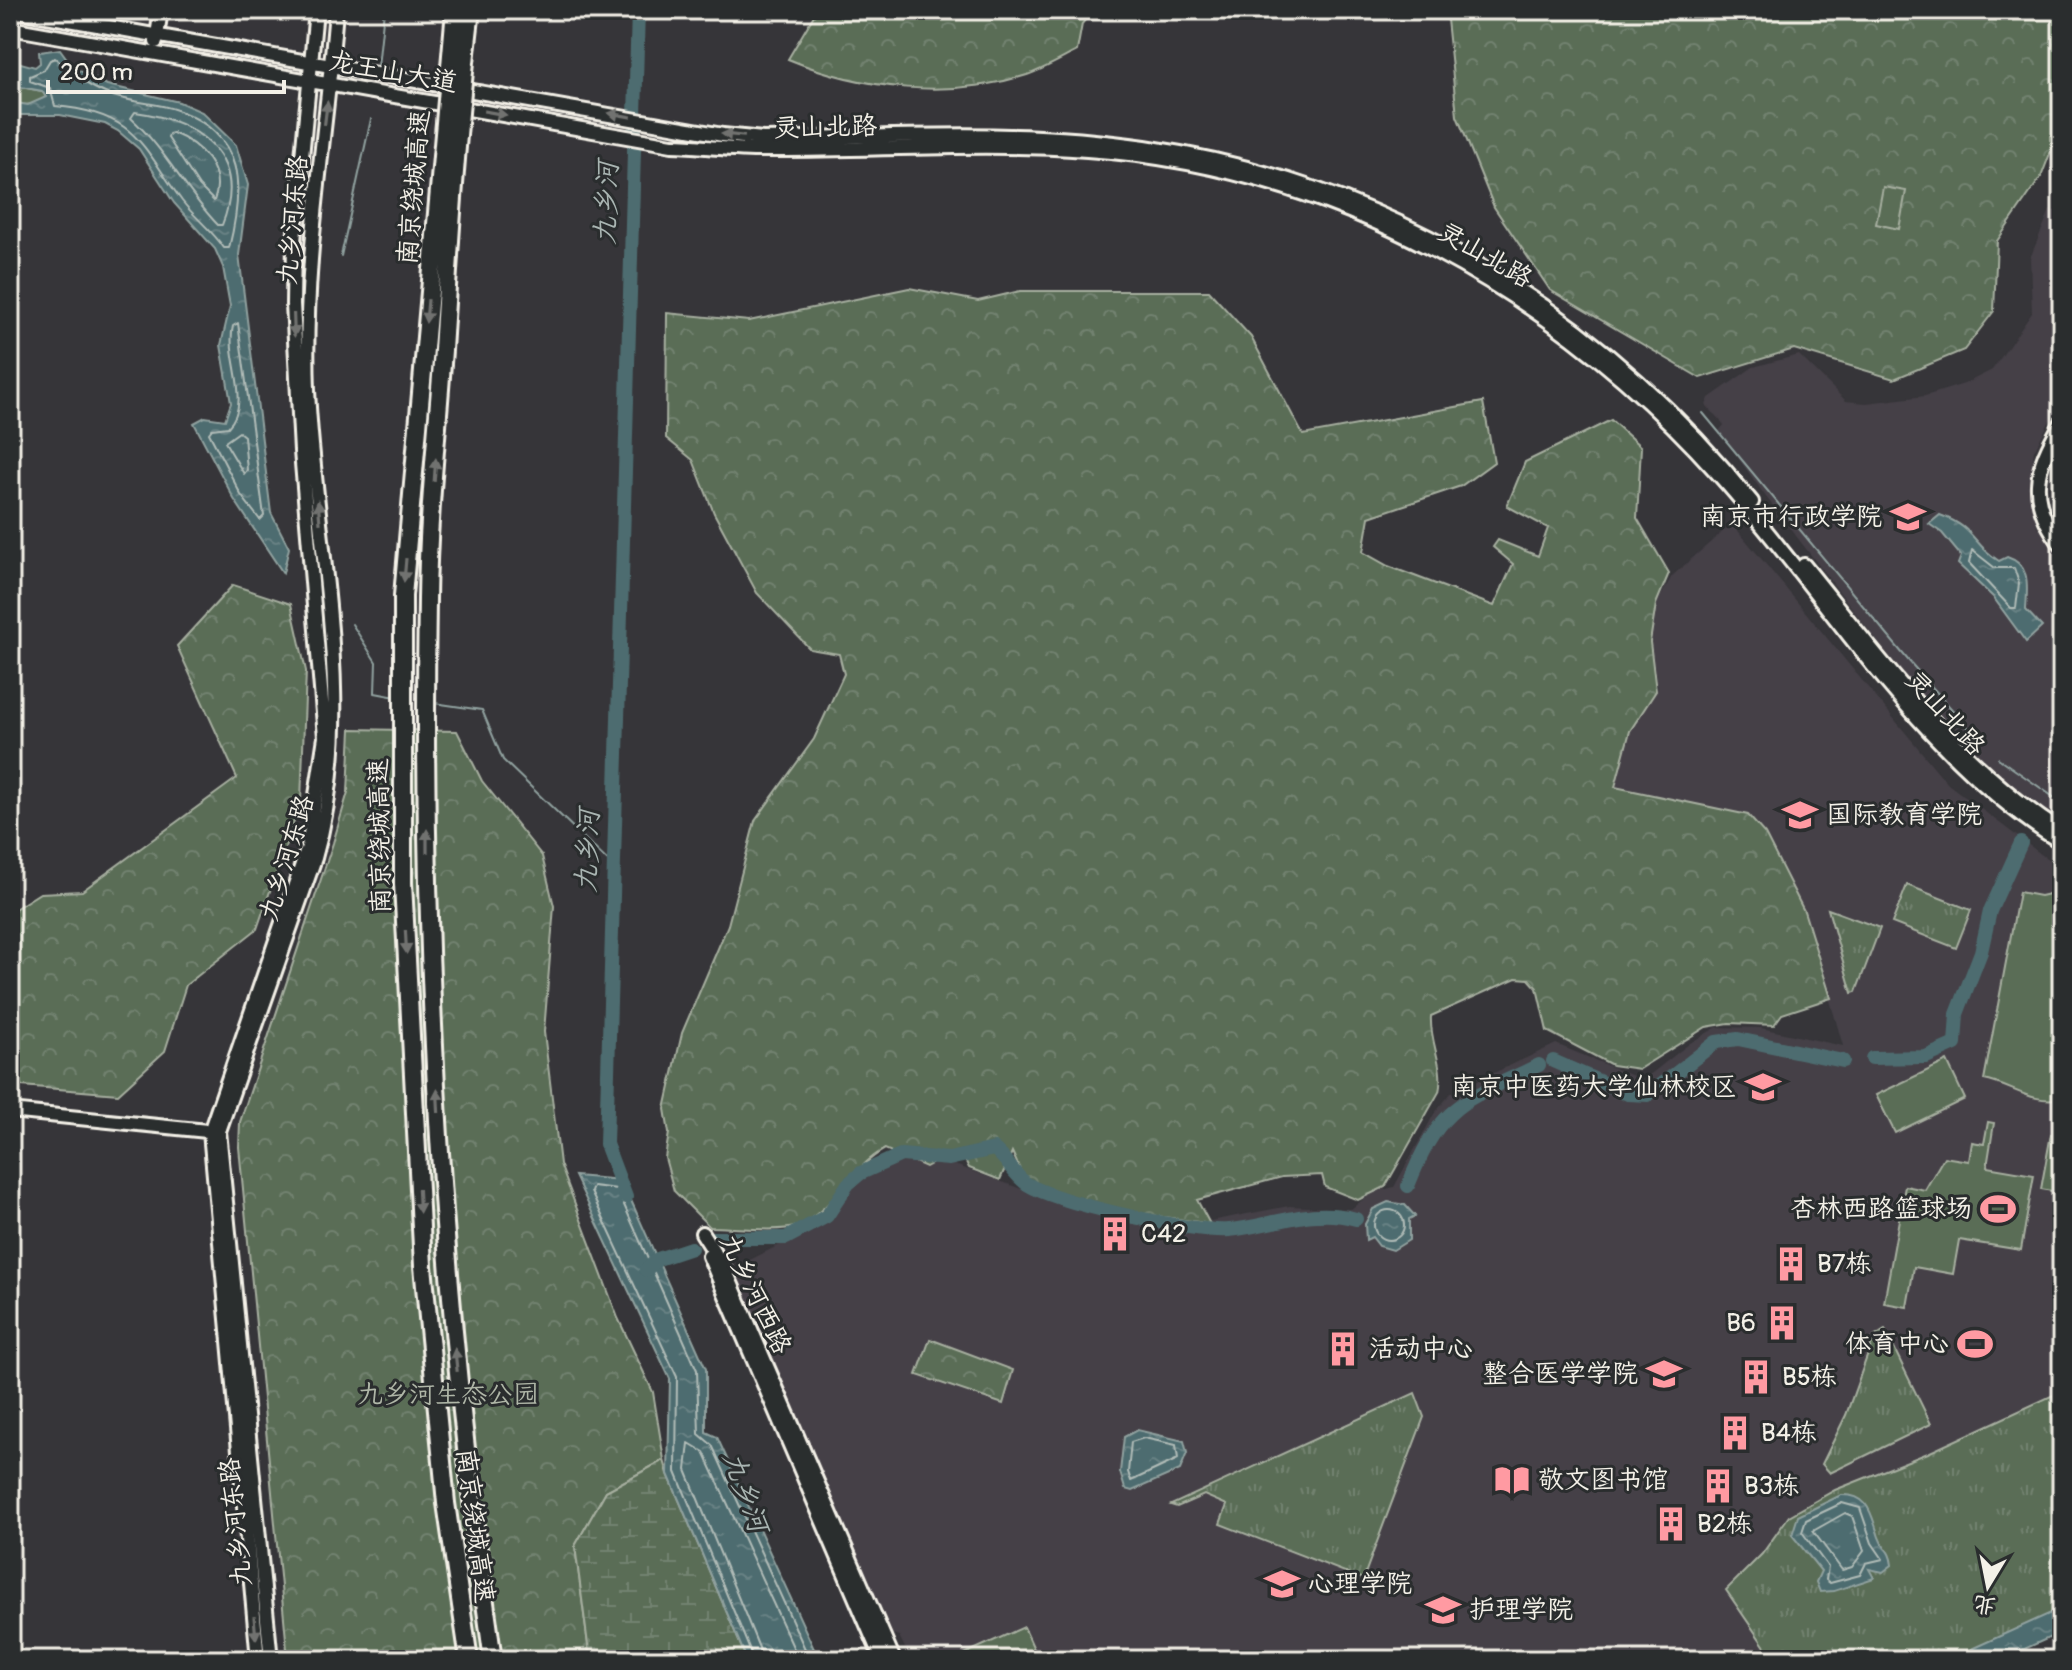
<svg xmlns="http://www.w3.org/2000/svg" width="2072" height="1670" viewBox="0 0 2072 1670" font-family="Pangolin,'LXGW WenKai TC',sans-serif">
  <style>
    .built { fill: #443f46 }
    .grass { fill: url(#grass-tufts); stroke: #a7afa0; stroke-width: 2 }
    .forest { fill: url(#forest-crowns); stroke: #a7afa0; stroke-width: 2 }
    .wetland { fill: url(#wetland-marsh); stroke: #a7afa0; stroke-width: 2 }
    .garden { fill: #5a6d57; stroke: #a7afa0; stroke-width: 2 }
    .water { fill: url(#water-ripples); stroke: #90a19f; stroke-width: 2 }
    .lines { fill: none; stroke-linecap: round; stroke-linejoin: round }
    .shore { stroke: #b1bcb8; stroke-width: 2 }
    .stream { stroke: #90a19f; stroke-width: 2 }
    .river { stroke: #4d6c6f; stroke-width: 14 }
    .secondary-casing { stroke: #f4f1e8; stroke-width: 18 }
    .secondary { stroke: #2a2d2e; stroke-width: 12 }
    .highway-bridge-casing { stroke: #f4f1e8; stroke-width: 22; stroke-linecap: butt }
    .highway-bridge { stroke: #2a2d2e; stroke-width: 16 }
    .oneway { fill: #71726f }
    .labels { text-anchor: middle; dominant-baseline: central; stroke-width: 6; stroke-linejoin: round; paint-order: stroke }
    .street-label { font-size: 26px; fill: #f4f1e8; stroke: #2a2d2e }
    .poi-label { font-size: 26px; fill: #f4f1e8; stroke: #2a2d2e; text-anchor: start }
    .park-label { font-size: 26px; fill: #afb6a7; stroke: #2a2d2e }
    .water-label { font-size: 28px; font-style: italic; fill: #a9b5b2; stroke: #2a2d2e }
  </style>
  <defs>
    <pattern id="grass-tufts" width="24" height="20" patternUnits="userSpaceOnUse" patternTransform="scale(2)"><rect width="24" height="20" fill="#5a6d57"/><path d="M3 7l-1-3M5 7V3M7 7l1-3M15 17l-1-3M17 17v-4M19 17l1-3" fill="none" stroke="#72826f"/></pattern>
    <pattern id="forest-crowns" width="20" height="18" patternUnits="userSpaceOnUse" patternTransform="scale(2)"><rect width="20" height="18" fill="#5a6d57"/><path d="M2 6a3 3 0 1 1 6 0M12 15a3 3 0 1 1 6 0" fill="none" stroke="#72826f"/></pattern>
    <pattern id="wetland-marsh" width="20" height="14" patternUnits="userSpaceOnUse" patternTransform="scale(2)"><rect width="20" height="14" fill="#5a6d57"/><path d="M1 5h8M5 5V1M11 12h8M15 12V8" fill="none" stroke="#72826f"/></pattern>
    <pattern id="water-ripples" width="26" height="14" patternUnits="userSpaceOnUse" patternTransform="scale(2)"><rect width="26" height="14" fill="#4d6c6f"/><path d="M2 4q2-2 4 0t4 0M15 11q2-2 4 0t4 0" fill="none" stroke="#678184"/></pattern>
  </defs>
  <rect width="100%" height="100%" fill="#363539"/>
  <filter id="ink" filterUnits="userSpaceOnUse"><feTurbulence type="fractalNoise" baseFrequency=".0125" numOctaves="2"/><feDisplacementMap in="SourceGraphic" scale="16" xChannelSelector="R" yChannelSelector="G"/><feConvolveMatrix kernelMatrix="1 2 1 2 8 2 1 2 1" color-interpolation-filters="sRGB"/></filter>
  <g filter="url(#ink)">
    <path class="built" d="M2050 210 2062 212V398L2034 451 2029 487 2037 526 2062 557V823L2002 782 1905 677 1766 497 1719 431 1724 425 1706 405 1709 398 1753 367 1799 355 1846 401 1866 403 1925 396 1964 384 1992 370 2032 313 2030 258Z
      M1729 526 1735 527 1948 784 2062 870V1624L1970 1660H911L899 1636 892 1634 735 1272 738 1266 793 1238 820 1219 858 1174 884 1160 944 1161 1066 1205 1194 1224 1289 1206 1351 1209 1371 1193 1394 1187 1434 1114 1451 1093 1556 1044 1643 1080 1690 1043 1717 1027 1761 1028 1843 1046 1805 913 1757 827 1612 795V762L1641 707 1658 688 1651 653 1653 610 1672 576Z"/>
    <path class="grass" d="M10 85 42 91 46 97C37 105 22 107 10 102Z
      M1907 885 1971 910 1956 948 1892 923Z
      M1828 909 1880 928 1856 992 1852 993Z
      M1885 1330 1931 1424 1830 1473 1822 1464 1846 1415 1874 1337Z
      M2062 1391V1631L1989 1660H1774L1726 1590 1762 1554 1789 1516 1835 1490 1928 1453Z
      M1415 1393 1424 1417 1363 1579 1220 1524 1227 1505 1204 1495 1177 1507 1171 1505Z"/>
    <path class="forest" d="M817 10H1093L1082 24 1077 51C1061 59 1044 69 1027 75 949 99 863 90 788 59Z
      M1446 10H2062V122L2041 177 1997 241 1994 311 1964 350 1894 379 1794 349 1700 378 1550 290 1494 207 1457 116Z
      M909 288 978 301 1020 291H1209L1251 337 1303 435 1483 402 1494 462 1461 486 1369 517 1363 552 1388 566 1494 606 1513 564 1493 547 1498 540 1538 556 1548 528 1507 506 1525 462 1611 420 1641 447 1637 518 1669 573 1656 604 1650 642 1656 691 1630 731 1615 787 1748 815 1765 834 1804 911 1831 998 1782 1014 1774 1025 1729 1023 1706 1027 1639 1069 1612 1065 1547 1031 1537 988 1529 979 1516 978 1431 1016C1429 1042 1445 1066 1439 1092L1385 1187 1358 1200 1325 1187 1322 1175 1282 1177 1197 1200 1210 1224C1164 1216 1070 1207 1032 1183 1020 1175 1018 1164 1012 1152L1000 1180 969 1168 964 1158 935 1162 926 1167 885 1149C850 1168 833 1211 797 1226 780 1233 730 1227 710 1227L674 1191 665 1158 669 1133 665 1109 682 1033 728 925 755 821 814 739 844 674 839 654 810 649 757 593 714 513 693 460 666 438 667 313 749 321Z
      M233 585 291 604 306 671 301 801 257 929 186 985 165 1051 118 1094 10 1085V912L40 893 82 891 237 778 177 646Z
      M351 729 457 731 482 781 542 856 554 906 544 1032 560 1164 618 1318 653 1392 664 1460 606 1491 575 1546 590 1660H288L239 1147 240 1122 333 843 348 792Z
      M930 1339 1013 1370 1003 1404 917 1375Z"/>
    <path class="wetland" d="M664 1460 668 1474 747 1660H590L575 1546 606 1491Z"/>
    <path class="garden" d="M1883 187 1906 191 1899 229 1876 224Z
      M2062 891V1098C2032 1105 2012 1085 1984 1080L2019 892 2040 896Z
      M1947 1061 1965 1099 1895 1133 1876 1095Z
      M1988 1122 1994 1123 1987 1167 2034 1175 2021 1250 1959 1240 1953 1274 1914 1267 1907 1307 1884 1303 1905 1186 1925 1190 1944 1157 1969 1161 1972 1142 1984 1144Z
      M2051 1134 2062 1136V1193L2041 1189Z
      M1024 1627 1039 1660H951Z"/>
    <path class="water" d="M60 49 73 67 107 85 179 102 202 112 236 145 248 185 239 255 271 513 289 548 283 573 234 499 194 423 205 417 225 420 231 403 221 345 230 306 223 267 215 249 174 203 139 149 118 131 105 124 60 115H10V102L28 105 46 97 42 91 10 85V60L35 67 40 63 39 52Z
      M1940 515C1976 528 1972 544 1999 561L2007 557C2032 565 2027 587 2026 610L2042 627 2026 642 1993 597 1958 564 1961 556 1942 533 1929 524Z
      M575 1176 622 1180 706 1369V1432L717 1437 819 1660H747L668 1474 670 1379Z
      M1388 1202 1405 1205 1415 1216 1409 1219V1240L1393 1250 1379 1246 1372 1237 1366 1240 1365 1224 1373 1209Z
      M1137 1430 1184 1441 1187 1453 1180 1470 1132 1491 1125 1489 1120 1472 1124 1437Z
      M1841 1495C1870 1494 1871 1515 1879 1537 1883 1550 1890 1548 1892 1565L1883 1572 1869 1569 1874 1578 1834 1591 1820 1592 1816 1582 1821 1571 1792 1535 1798 1516Z
      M2062 1608V1632L2000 1660H1947Z"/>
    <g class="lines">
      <path class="shore" d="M55 58C73 73 81 83 105 93 128 103 154 102 177 110 246 135 244 188 229 248H224C212 230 195 218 182 201 140 143 135 113 55 106L50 88 30 81V76L44 70 50 60Z
        M135 112C196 120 250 155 222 225H218C185 191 166 150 131 118Z
        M173 133C200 144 226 169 214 201L199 186 168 138 169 134Z
        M238 323 264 516 260 520 241 495 209 433 212 429 228 427C253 401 225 358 233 326Z
        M239 432 244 436 247 470 244 474 225 442Z
        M1972 550 1995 568H2014L2019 583 2016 608H2011L1969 563Z
        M1374 1225a15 15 0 1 1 30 0a15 15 0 1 1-30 0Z
        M1144 1438 1176 1445 1178 1459 1131 1481 1128 1472 1131 1442Z
        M1842 1503 1860 1508 1872 1543 1883 1559 1866 1563 1860 1575 1830 1583 1826 1580 1828 1567 1802 1532 1806 1520Z
        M1845 1513 1852 1516 1864 1551 1852 1567 1842 1570 1813 1531Z
        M754 1660 676 1472 677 1377 591 1192 593 1186 617 1189 697 1370 699 1434 712 1445 810 1660
        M764 1660 686 1470 689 1443 704 1452 799 1660"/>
      <path class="stream" d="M378 67 384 10
        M341 256 371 119
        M1703 413 1908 660 1973 733
        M352 624 376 662 375 693 396 697
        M434 703 482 710 503 760 614 867
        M1998 758 2062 803"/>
      <path class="river" d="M1872 1058 1926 1057 1955 1044 1957 1014 1981 952 1990 911 2021 843
        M1553 1061 1628 1094 1648 1095 1716 1042 1738 1039 1843 1061
        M1408 1186C1441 1102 1463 1102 1539 1065
        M626 1197 606 1144 638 10
        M713 1238H786L827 1216 848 1184 861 1173 901 1155 949 1159 994 1149C1007 1159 1013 1174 1027 1184 1057 1203 1193 1233 1229 1230 1273 1226 1311 1206 1356 1219
        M646 1270 658 1259 691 1248"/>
      <g class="secondary-casing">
        <path id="secondary" d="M12 10 723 135 763 139C889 137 1020 128 1145 147 1390 184 1597 310 1752 502
          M10 28 672 145C703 146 733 150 763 150 871 151 979 142 1087 150 1333 167 1557 293 1719 475 1831 599 1917 754 2062 843
          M156 42 161 10
          M2062 422C2034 469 2026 500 2062 546
          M1804 565C1882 661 1957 765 2062 832
          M10 1111 217 1132
          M702 1233 725 1269 894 1660
          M709 1256 882 1660
          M258 1660 210 1132 308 847 325 737 301 451 293 304 294 241 316 10
          M271 1660 219 1131 315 858C359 708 315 543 308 390 303 259 326 139 336 10"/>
      </g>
      <use href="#secondary" class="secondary"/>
      <g class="highway-bridge-casing">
        <path id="highway-bridge" d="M455 10 403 596V883L423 1266 446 1503 469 1660
          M471 10C457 122 450 237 443 350 437 433 428 516 427 599 421 954 442 1309 493 1660"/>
      </g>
      <use href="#highway-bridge" class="highway-bridge"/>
    </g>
    <defs><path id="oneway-solid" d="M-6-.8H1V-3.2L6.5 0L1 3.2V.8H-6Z" transform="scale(2)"/></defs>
    <g class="oneway">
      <use href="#oneway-solid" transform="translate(326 113) rotate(-83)"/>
      <use href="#oneway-solid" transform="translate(495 113) rotate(10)"/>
      <use href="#oneway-solid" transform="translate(620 115) rotate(-170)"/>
      <use href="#oneway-solid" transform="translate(733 135) rotate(-174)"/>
      <use href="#oneway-solid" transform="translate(427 311) rotate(95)"/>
      <use href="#oneway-solid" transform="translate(294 325) rotate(88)"/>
      <use href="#oneway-solid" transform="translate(435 470) rotate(-86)"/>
      <use href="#oneway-solid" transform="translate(319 512) rotate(-95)"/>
      <use href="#oneway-solid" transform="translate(405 570) rotate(95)"/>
      <use href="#oneway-solid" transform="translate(427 841) rotate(-90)"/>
      <use href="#oneway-solid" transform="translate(406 942) rotate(87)"/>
      <use href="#oneway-solid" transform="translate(438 1101) rotate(-93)"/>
      <use href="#oneway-solid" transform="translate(419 1201) rotate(87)"/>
      <use href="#oneway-solid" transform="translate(456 1360) rotate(-96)"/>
      <use href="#oneway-solid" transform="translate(255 1628) rotate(85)"/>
    </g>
  </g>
  <defs>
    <g id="school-bare" transform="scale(2.76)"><path d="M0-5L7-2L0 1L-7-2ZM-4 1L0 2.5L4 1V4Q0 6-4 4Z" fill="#ff9aa2" stroke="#2a2d2e" stroke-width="2.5" paint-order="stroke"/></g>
    <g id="university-bare" transform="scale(2.76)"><path d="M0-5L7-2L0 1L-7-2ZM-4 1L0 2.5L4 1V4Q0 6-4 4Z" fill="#ff9aa2" stroke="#2a2d2e" stroke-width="2.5" paint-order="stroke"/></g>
    <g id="stadium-bare" transform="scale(2.76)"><path d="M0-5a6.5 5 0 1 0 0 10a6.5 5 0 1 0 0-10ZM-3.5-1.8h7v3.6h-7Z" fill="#ff9aa2" stroke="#2a2d2e" stroke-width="2.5" paint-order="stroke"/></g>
    <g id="building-bare" transform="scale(2.76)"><path d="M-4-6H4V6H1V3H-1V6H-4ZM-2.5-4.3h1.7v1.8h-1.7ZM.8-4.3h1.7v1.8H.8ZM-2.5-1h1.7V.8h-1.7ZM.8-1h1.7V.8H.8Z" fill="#ff9aa2" stroke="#2a2d2e" stroke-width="2.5" paint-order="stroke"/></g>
    <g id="library-bare" transform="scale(2.76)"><path d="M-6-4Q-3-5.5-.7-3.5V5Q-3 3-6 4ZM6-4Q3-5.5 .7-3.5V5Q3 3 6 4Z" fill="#ff9aa2" stroke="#2a2d2e" stroke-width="2.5" paint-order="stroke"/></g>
  </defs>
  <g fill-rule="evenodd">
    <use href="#school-bare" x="1908" y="517"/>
    <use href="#school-bare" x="1800" y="815"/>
    <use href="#university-bare" x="1763" y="1087"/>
    <use href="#stadium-bare" x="1998" y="1209"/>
    <use href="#building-bare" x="1115" y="1234"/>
    <use href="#building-bare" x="1791" y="1264"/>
    <use href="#building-bare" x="1782" y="1323"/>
    <use href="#stadium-bare" x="1975" y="1344"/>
    <use href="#building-bare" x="1343" y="1349"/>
    <use href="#school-bare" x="1664" y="1374"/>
    <use href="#building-bare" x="1756" y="1377"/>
    <use href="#building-bare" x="1735" y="1433"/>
    <use href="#library-bare" x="1512" y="1480"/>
    <use href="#building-bare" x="1718" y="1486"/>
    <use href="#building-bare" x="1671" y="1524"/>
    <use href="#school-bare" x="1282" y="1584"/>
    <use href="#school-bare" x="1443" y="1610"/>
  </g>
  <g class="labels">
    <g class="street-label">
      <text transform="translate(393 72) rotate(10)">龙王山大道</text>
      <text transform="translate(825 127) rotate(-1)">灵山北路</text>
      <text transform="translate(414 187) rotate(-85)">南京绕城高速</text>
      <text transform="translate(293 220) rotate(-85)">九乡河东路</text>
      <text transform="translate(1485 255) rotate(30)">灵山北路</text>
      <text transform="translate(1945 713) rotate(48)">灵山北路</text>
      <text transform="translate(380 836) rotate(-91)">南京绕城高速</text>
      <text transform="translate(287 858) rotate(-73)">九乡河东路</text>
      <text transform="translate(755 1294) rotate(64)">九乡河西路</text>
      <text transform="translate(236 1522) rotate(-96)">九乡河东路</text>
      <text transform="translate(475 1526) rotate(83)">南京绕城高速</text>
    </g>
    <g class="poi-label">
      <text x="1882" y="517" text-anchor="end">南京市行政学院</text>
      <text x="1826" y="815">国际教育学院</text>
      <text x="1737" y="1087" text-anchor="end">南京中医药大学仙林校区</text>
      <text x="1972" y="1209" text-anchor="end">杏林西路篮球场</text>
      <text x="1141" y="1234">C42</text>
      <text x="1817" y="1264">B7栋</text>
      <text x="1756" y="1323" text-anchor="end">B6</text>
      <text x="1949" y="1344" text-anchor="end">体育中心</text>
      <text x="1369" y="1349">活动中心</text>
      <text x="1638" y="1374" text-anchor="end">整合医学学院</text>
      <text x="1782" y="1377">B5栋</text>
      <text x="1761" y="1433">B4栋</text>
      <text x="1538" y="1480">敬文图书馆</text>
      <text x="1744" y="1486">B3栋</text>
      <text x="1697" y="1524">B2栋</text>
      <text x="1308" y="1584">心理学院</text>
      <text x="1469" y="1610">护理学院</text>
    </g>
    <g class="park-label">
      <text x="448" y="1395">九乡河生态公园</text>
    </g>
    <g class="water-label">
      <text transform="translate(607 203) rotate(-88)">九乡河</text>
      <text transform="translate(588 851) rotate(-88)">九乡河</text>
      <text transform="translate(745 1492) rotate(70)">九乡河</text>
    </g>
  </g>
  <rect width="2072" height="1670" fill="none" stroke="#2a2d2e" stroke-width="40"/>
  <rect x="20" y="20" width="2032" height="1630" fill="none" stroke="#f4f1e8" stroke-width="3" filter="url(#ink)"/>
  <g transform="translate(1988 1586) rotate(190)" stroke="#2a2d2e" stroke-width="6" paint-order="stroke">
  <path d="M0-6L14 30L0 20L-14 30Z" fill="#f4f1e8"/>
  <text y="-12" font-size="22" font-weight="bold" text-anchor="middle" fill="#f4f1e8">北</text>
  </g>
  <path d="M48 80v12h236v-12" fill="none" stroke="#f4f1e8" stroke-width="4"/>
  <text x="60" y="80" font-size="24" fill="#f4f1e8" stroke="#2a2d2e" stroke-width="6" paint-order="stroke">200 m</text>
</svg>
